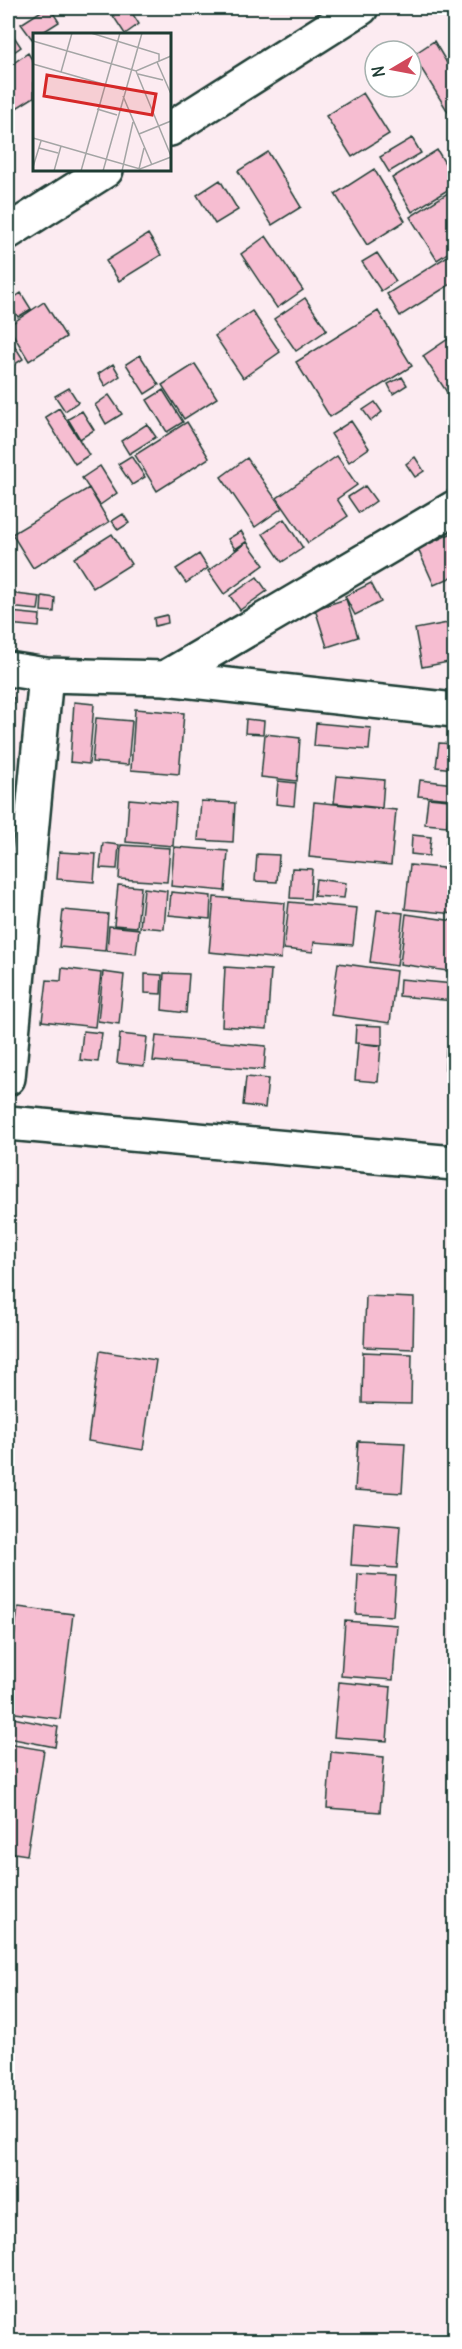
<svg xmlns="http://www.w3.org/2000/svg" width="462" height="2349" viewBox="0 0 462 2349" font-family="Delius,sans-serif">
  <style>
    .building { fill: #f6bdd1; stroke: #1f3d34; stroke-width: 1.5 }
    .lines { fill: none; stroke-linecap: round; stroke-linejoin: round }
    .minor-casing { stroke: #1f3d34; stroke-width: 38 }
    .minor { stroke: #fff; stroke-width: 33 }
    .inset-road { fill: none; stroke: #a4a5a5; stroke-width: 1.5 }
    .view { fill: #d62828; fill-opacity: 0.15; stroke: #d62828; stroke-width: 3 }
    .inset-edge { fill: none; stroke: #1f3d34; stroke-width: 3 }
  </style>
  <rect width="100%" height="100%" fill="#fcebf1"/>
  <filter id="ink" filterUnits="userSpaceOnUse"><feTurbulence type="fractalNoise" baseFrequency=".0167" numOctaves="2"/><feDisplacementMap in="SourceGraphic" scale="12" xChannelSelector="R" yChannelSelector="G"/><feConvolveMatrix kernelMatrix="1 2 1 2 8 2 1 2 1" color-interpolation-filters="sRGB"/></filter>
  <g filter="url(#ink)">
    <path class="building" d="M46 8H50L59 22 40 34H34L32 39 21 24Z
      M108 8H129L139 24 125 34Z
      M9 29 21 47 8 56V30Z
      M434 41 454 75 453 120 413 55Z
      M28 53 34 63V97L15 109 8 97V67Z
      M363 93 389 134 352 157 326 116Z
      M412 138 421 153 389 172 380 157Z
      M437 150 454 178V186L412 212 392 178Z
      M268 152 301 207 272 225 238 171Z
      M374 169 405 221 367 245 335 194Z
      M220 180 238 210 215 224 197 195Z
      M454 189V249L437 260 410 217Z
      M148 234 161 255 119 281 106 261Z
      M266 236 303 290 277 308 241 254Z
      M454 252V282L400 316 387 294Z
      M377 253 396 281 381 291 362 262Z
      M21 293 31 309 18 317 8 302Z
      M305 298 327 330 296 351 274 319Z
      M44 302 66 337 29 361 8 326Z
      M252 311 280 352 243 378 215 336Z
      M378 311 412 366 330 417 296 362Z
      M454 335V403L423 356Z
      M9 337 23 359 9 368 8 365V338Z
      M140 355 159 385 145 394 126 364Z
      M113 364 120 376 105 386 98 374Z
      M195 364 217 398 184 419 162 385Z
      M402 377 407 385 393 394 388 384Z
      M69 388 78 402 65 411 55 396Z
      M163 390 183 422 167 432 147 400Z
      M109 395 122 414 106 424 95 405Z
      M375 402 382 412 371 421 363 410Z
      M59 408 89 455 75 464 45 417Z
      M82 411 94 430 80 439 68 419Z
      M351 421 369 448 349 462 331 434Z
      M187 422 209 458 157 491 135 455Z
      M147 424 156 437 129 454 121 441Z
      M131 456 145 477 132 485 118 464Z
      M337 456 357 485 337 499 348 516 308 543 277 498Z
      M415 457 424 471 415 477 406 464Z
      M247 458 282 508 255 527 221 477Z
      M100 466 117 493 100 505 82 478Z
      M365 486 376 501 359 513 348 497Z
      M89 488 109 522 33 568 12 534Z
      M123 514 129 523 118 530 112 521Z
      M284 519 303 548 282 562 263 534Z
      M241 531 247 541 235 549 228 539Z
      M454 532V576L434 585 418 549Z
      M112 534 131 564 93 588 74 558Z
      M247 542 264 565 224 594 208 571Z
      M199 554 208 568 186 583 176 569Z
      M257 577 267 591 240 610 230 596Z
      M371 583 381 602 355 615 345 596Z
      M8 593 40 597 38 610 8 607Z
      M42 596 55 598 54 612 41 611Z
      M346 599 358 637 327 647 315 609Z
      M10 612 40 615 39 627 8 624Z
      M167 615 168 623 155 626 154 618Z
      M448 623 454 661 422 667 415 629Z
      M8 697 14 698 12 721 8 720Z
      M74 702 94 704 89 764 70 762Z
      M135 709 184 713 179 774 131 770Z
      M96 718 132 721 128 765 92 762Z
      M246 719 264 721 263 734 245 733Z
      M316 723 371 728 369 750 314 746Z
      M265 734 300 738 297 781 261 777Z
      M439 743 454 744V769L436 767Z
      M337 776 384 780 382 808 334 803Z
      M420 780 454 784V799L418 796Z
      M278 781 296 783 294 806 276 804Z
      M428 798 449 800 447 826 425 824Z
      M129 799 176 803 173 846 126 842Z
      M450 800 454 801V848L446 847Z
      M201 801 235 803 233 842 198 840Z
      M314 802 396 810 391 865 309 857Z
      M412 835 431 837 429 856 411 854Z
      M103 843 119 845 117 869 100 868Z
      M121 845 170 848 167 882 119 879Z
      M174 847 228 851 225 891 171 886Z
      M59 852 96 854 94 882 57 879Z
      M257 854 279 855 277 882 255 881Z
      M410 865 454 869V914L405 909Z
      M292 868 312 869 310 899 290 898Z
      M316 879 346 883 344 898 314 896Z
      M118 885 141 887 137 927 114 925Z
      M144 888 167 891 164 929 140 927Z
      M171 892 211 896 210 919 169 915Z
      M214 897 285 903 281 959 209 952Z
      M289 902 357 908 353 945 314 942 313 952 284 949Z
      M63 910 108 914 105 951 59 947Z
      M377 910 403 913 397 966 370 962Z
      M406 914 454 921V972L400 964Z
      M109 926 139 929 136 954 107 951Z
      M338 963 396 971 390 1023 331 1015Z
      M225 967 271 970 267 1029 222 1026Z
      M62 968 101 973 95 1027 42 1021 47 980 61 981Z
      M103 972 124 975 119 1024 98 1021Z
      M164 973 189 974 186 1013 162 1010Z
      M145 974 162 975 161 994 145 993Z
      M400 979 454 984V1001L399 996Z
      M356 1025 382 1026V1045L355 1043Z
      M83 1031 102 1033 98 1062 80 1060Z
      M120 1034 147 1037 144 1066 117 1063Z
      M156 1036 266 1046 264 1070 153 1061Z
      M358 1043 381 1046 378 1082 355 1080Z
      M446 1050 454 1051V1070L445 1069Z
      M246 1077 268 1079 265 1108 243 1105Z
      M366 1296 414 1298 413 1349 364 1347Z
      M100 1351 156 1360 143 1450 88 1441Z
      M363 1352 412 1354 411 1404 362 1403Z
      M358 1441 405 1443 402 1493 355 1490Z
      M354 1522 400 1526 397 1568 351 1565Z
      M358 1574 396 1576 393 1616 356 1614Z
      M18 1607 73 1614 60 1719 8 1712V1686Z
      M345 1621 397 1625 393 1680 341 1676Z
      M339 1682 391 1687 387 1741 334 1737Z
      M8 1717 58 1727 55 1747 8 1738Z
      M8 1744 44 1750 27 1855 8 1852Z
      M331 1752 384 1757 380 1812 327 1808Z"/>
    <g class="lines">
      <g class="minor-casing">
        <path id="minor" d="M170 129 361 8
          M8 232 106 170
          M8 669 46 675 165 678 454 710
          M165 678 454 508
          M8 1078 46 675
          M8 1123 454 1163"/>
      </g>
      <use href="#minor" class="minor"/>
    </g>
  </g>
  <g transform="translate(33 33)">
    <rect width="138" height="138" fill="#fcebf1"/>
    <path class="inset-road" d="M58 0 126 21V28M0 8 103 38 138 23M124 29 138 61M0 31 91 57M103 38 138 123M28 39 39 0M105 41 130 47M90 63 119 132M64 76 84 82M106 101 138 88M0 105 107 136 138 124M6 115 25 120M0 134 8 108M106 136 111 115M21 138 28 113M48 138 87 0M70 138 109 0M89 138 100 89"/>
    <path class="view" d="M14 42 123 61 119 82 11 63Z"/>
    <rect width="138" height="138" class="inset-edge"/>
  </g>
  <rect width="462" height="2349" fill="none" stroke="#fff" stroke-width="30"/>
  <rect x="15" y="15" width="432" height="2319" fill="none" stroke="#1f3d34" stroke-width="2" filter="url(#ink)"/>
  <g transform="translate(393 69) rotate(260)"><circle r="28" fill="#ffffff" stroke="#a5b1ae" stroke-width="1.5"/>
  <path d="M0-4.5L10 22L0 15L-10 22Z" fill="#d1495b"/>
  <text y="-9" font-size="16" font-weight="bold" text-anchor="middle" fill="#1f3d34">N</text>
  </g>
</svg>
